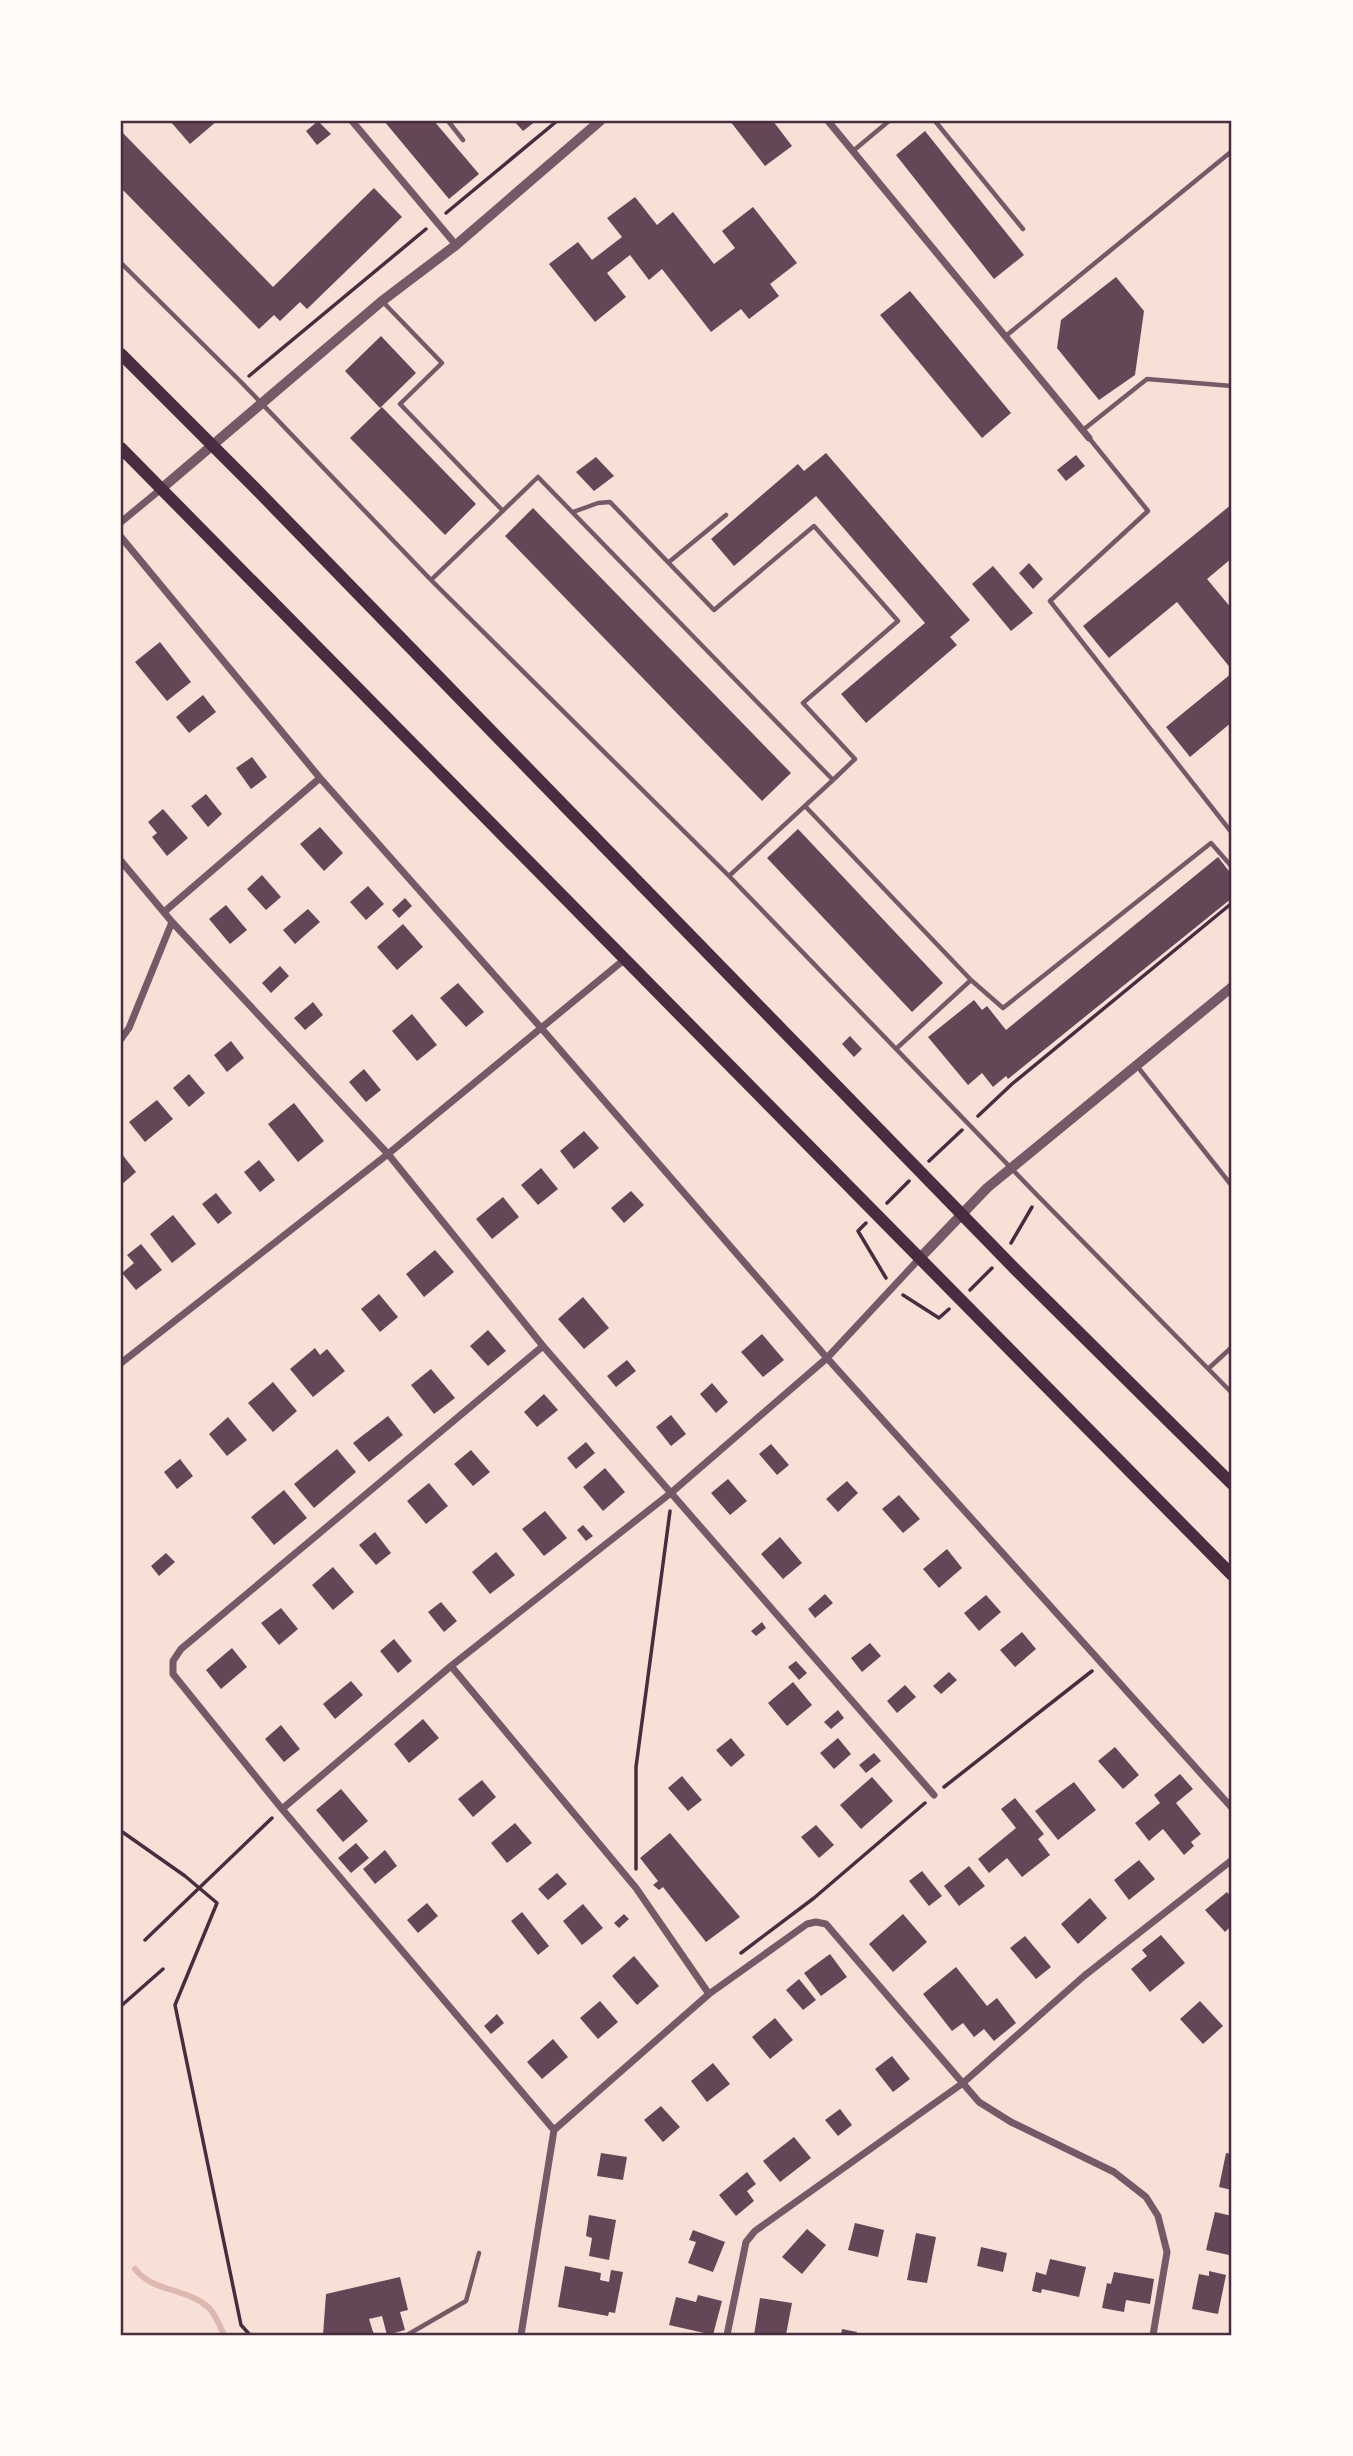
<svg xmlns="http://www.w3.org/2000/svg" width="1353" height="2456" viewBox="0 0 1353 2456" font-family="'Times New Roman',serif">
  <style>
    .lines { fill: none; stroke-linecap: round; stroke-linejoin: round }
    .stream { stroke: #dcb8b0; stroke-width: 6 }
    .building { fill: #644757 }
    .path { stroke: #4a2c40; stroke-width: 3.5 }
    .service { stroke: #755966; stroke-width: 4.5 }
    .minor { stroke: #755966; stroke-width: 7 }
    .tertiary { stroke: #755966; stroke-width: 10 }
    .secondary { stroke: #4a2c40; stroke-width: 12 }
    .neatline { fill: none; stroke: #4a2c40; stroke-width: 2.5 }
  </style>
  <rect width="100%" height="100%" fill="#f7e1d7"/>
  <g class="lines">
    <path class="stream" d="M135 2269C154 2293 185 2287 208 2307 215 2313 220 2326 224 2335"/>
  </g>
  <path class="building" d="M170 121H217L190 144Z
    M318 121 331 134 317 145 306 131Z
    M384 121H434L479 174 449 199Z
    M514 121H536L523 131Z
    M730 121H773L792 146 765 166Z
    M121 131 273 287 374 188 402 217 307 309 300 302 280 321 274 315 259 329 121 188Z
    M925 131 1024 255 994 279 896 155Z
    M635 197 657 225 673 212 714 264 735 248 722 231 753 207 797 263 770 284 779 296 749 319 741 309 711 332 662 269 649 280 630 255 607 273 626 297 595 322 549 264 578 242 592 260 622 237 607 218Z
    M1116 277 1144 311 1135 375 1099 400 1057 348 1061 320Z
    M910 291 1011 413 982 438 880 315Z
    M381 336 416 373 380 408 345 371Z
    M382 407 476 504 445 535 350 438Z
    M826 453 970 620 950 637 957 645 866 723 841 694 925 623 816 496 734 566 711 539 798 464 804 471Z
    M1076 455 1085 466 1066 481 1057 470Z
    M596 457 614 476 594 491 576 472Z
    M1232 504V558L1207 579 1232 609V670L1177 602 1109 658 1083 626Z
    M533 508 791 773 762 801 505 536Z
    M1029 563 1043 579 1033 589 1019 573Z
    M993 566 1033 613 1011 631 972 584Z
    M160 642 191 682 167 701 135 662Z
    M1232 673V722L1190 757 1166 727Z
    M203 695 216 712 189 733 176 717Z
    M252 757 267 777 251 789 236 768Z
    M206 794 222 814 208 827 191 806Z
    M163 809 188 838 167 856 152 837 157 833 148 822Z
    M320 827 343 853 324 871 300 844Z
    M798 829 943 983 912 1012 767 858Z
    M1218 857 1232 875V898L1008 1079 1006 1076 993 1087 982 1073 968 1085 928 1037 974 1000 982 1010 987 1006 1006 1030Z
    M262 875 281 897 266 910 247 889Z
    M368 886 384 904 366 920 350 902Z
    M405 898 412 906 399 918 392 910Z
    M226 905 247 930 230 944 209 919Z
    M308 909 320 922 295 944 283 930Z
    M403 924 423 947 397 970 377 947Z
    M280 966 289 976 271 993 262 983Z
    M458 983 484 1012 466 1027 440 998Z
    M313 1002 323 1015 305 1030 294 1018Z
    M412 1014 437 1045 417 1061 392 1031Z
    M850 1036 862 1049 854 1057 842 1044Z
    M231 1041 244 1058 227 1072 214 1055Z
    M364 1069 381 1090 366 1102 349 1082Z
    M189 1074 205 1093 189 1107 173 1088Z
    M157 1100 173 1119 145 1142 129 1122Z
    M294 1103 324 1141 298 1162 268 1124Z
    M584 1131 599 1148 574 1169 560 1151Z
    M121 1153 136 1172 121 1185Z
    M259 1160 275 1180 260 1192 244 1172Z
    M541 1168 558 1189 538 1205 521 1185Z
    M631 1191 644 1205 624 1223 611 1208Z
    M216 1193 232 1213 218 1224 202 1204Z
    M503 1197 519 1217 492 1239 476 1219Z
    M173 1215 196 1244 172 1263 150 1234Z
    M141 1244 162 1270 136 1290 122 1273 134 1263 127 1255Z
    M435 1250 454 1272 424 1297 406 1274Z
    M379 1294 398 1317 380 1332 361 1309Z
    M583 1297 609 1328 584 1349 558 1319Z
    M488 1330 506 1351 488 1366 470 1346Z
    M762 1334 784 1360 763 1377 741 1352Z
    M315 1348 320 1355 327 1349 345 1371 313 1397 290 1369Z
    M627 1360 636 1371 616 1387 607 1376Z
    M431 1369 455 1398 434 1414 411 1385Z
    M273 1382 297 1411 273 1432 248 1403Z
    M712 1383 728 1402 716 1413 700 1394Z
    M544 1394 558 1410 537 1427 524 1412Z
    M671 1415 686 1434 671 1446 656 1427Z
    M388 1416 403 1435 369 1462 353 1443Z
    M228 1417 247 1440 227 1456 209 1434Z
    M586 1442 595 1453 576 1469 567 1458Z
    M771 1444 789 1465 777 1475 759 1454Z
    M337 1449 356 1472 314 1508 294 1484Z
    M471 1450 490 1472 473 1486 454 1464Z
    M180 1459 193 1476 177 1489 164 1472Z
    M605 1468 625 1492 603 1511 583 1487Z
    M728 1479 747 1501 730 1515 711 1493Z
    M847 1481 858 1493 838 1512 826 1499Z
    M429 1483 448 1506 426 1524 407 1501Z
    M284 1490 307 1518 274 1545 251 1517Z
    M899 1495 920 1519 903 1533 882 1509Z
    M545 1511 567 1538 544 1556 522 1529Z
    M583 1525 593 1536 586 1541 577 1530Z
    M375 1532 391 1553 376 1565 359 1545Z
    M780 1537 802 1563 783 1579 761 1554Z
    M947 1549 962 1568 939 1588 923 1569Z
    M496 1552 515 1575 490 1594 472 1572Z
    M166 1553 175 1562 159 1576 151 1566Z
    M333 1567 354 1592 333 1610 312 1585Z
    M825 1594 833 1603 815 1618 808 1609Z
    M986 1595 1001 1612 979 1631 964 1613Z
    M441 1602 457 1621 444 1632 428 1612Z
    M281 1608 298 1629 279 1645 261 1623Z
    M762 1622 766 1628 756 1636 751 1631Z
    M1022 1632 1036 1649 1015 1667 1000 1650Z
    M394 1639 412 1661 398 1673 380 1651Z
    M870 1643 881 1656 862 1672 851 1658Z
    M232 1648 247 1667 221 1689 206 1670Z
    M796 1661 807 1673 799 1680 788 1667Z
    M949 1672 957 1680 941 1694 933 1686Z
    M351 1681 363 1695 335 1719 323 1704Z
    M793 1682 812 1705 787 1726 768 1703Z
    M905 1685 916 1697 897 1713 887 1701Z
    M838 1710 844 1718 831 1729 824 1722Z
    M423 1719 439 1738 409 1763 394 1744Z
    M281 1725 300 1749 284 1762 265 1739Z
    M731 1738 745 1755 731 1767 716 1750Z
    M838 1738 851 1754 834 1769 820 1753Z
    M1115 1747 1139 1775 1123 1789 1098 1761Z
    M874 1753 881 1761 866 1773 859 1765Z
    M1180 1774 1193 1789 1176 1803 1201 1834 1191 1842 1194 1846 1184 1855 1163 1829 1149 1841 1135 1823 1160 1803 1154 1795Z
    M682 1776 702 1800 688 1811 668 1788Z
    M872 1777 893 1801 861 1829 840 1805Z
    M482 1780 496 1797 473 1817 458 1799Z
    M1074 1782 1096 1810 1058 1840 1035 1811Z
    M341 1789 368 1821 343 1842 316 1810Z
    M1015 1798 1044 1834 1038 1839 1050 1855 1022 1877 1007 1858 989 1873 978 1859 1016 1828 1001 1809Z
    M515 1823 532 1843 507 1863 491 1843Z
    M816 1825 834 1845 819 1858 801 1837Z
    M670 1833 740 1917 706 1942 663 1887 659 1890 653 1885 658 1881 640 1858Z
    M356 1843 369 1858 351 1873 338 1858Z
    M385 1850 397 1866 375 1884 363 1869Z
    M1139 1860 1155 1879 1129 1900 1114 1880Z
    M969 1866 985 1886 959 1906 944 1886Z
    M922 1871 942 1896 929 1906 909 1881Z
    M557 1873 567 1884 548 1900 538 1889Z
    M1227 1892 1232 1898V1925L1225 1932 1205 1910Z
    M1090 1898 1107 1918 1078 1944 1061 1924Z
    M427 1903 438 1916 418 1933 407 1920Z
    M583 1904 603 1928 582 1945 563 1921Z
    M522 1912 549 1946 538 1955 511 1921Z
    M624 1914 629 1919 619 1928 614 1923Z
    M903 1914 927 1942 893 1972 869 1944Z
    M1161 1935 1185 1963 1150 1992 1131 1969 1147 1956 1142 1950Z
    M1025 1936 1051 1967 1036 1979 1010 1948Z
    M830 1954 847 1977 821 1996 804 1973Z
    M634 1956 659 1986 637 2005 612 1976Z
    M956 1967 987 2006 997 1998 1016 2023 994 2041 984 2029 974 2037 963 2023 952 2031 923 1994Z
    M799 1979 816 2000 803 2010 786 1990Z
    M600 2001 618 2022 598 2039 580 2018Z
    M1200 2001 1223 2026 1203 2044 1180 2019Z
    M497 2014 504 2023 491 2034 484 2026Z
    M775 2018 793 2040 770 2059 752 2037Z
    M553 2039 568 2057 542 2079 527 2062Z
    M892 2056 910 2079 893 2092 875 2069Z
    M713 2063 730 2084 707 2102 691 2081Z
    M661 2106 680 2127 663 2142 644 2120Z
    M840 2109 852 2125 838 2136 825 2120Z
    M794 2137 811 2158 780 2182 763 2161Z
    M601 2153 627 2157 623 2180 597 2176Z
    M1226 2153 1232 2154V2190L1219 2187Z
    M747 2172 756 2184 747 2191 754 2201 736 2216 719 2195Z
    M1215 2212 1232 2216V2243L1229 2255 1206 2250Z
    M589 2215 616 2220 609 2260 589 2256 592 2238 586 2236Z
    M855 2223 884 2230 878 2257 848 2250Z
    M807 2229 826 2245 802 2274 782 2257Z
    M693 2230 725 2242 713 2272 688 2263 696 2242 689 2240Z
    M916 2233 936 2237 927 2283 907 2280Z
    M981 2247 1007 2253 1003 2272 977 2266Z
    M1050 2259 1086 2267 1079 2297 1042 2289 1041 2293 1032 2291 1036 2272 1046 2275Z
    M565 2266 601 2273 600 2280 609 2282 611 2270 623 2272 615 2313 609 2312 608 2316 558 2307Z
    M1209 2271 1226 2275 1218 2314 1192 2309 1199 2274 1209 2276Z
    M1114 2272 1154 2279 1150 2304 1126 2300 1124 2312 1102 2308 1107 2283 1111 2284Z
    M400 2277 408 2310 400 2312 405 2330 387 2335 382 2316 369 2319 374 2335H323L326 2294Z
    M698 2295 722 2301 713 2335 669 2325 676 2297 696 2302Z
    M760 2298 792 2303 786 2335H754Z
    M842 2329 857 2332 856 2335H841Z"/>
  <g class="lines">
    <path class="path" d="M446 213 557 121
      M249 376 426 229
      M978 1116 1012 1084 1232 903
      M929 1161 962 1130
      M887 1203 909 1181
      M866 1223 858 1231 886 1278
      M1011 1243 1032 1207
      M970 1290 992 1268
      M903 1295 939 1318 949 1309
      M944 1787 1092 1671
      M121 1831 185 1876 217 1903 175 2005 241 2325 250 2335
      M636 1869V1767L670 1511
      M145 1940 272 1818
      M741 1953 814 1898 925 1803
      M121 2006 163 1969"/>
    <path class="service" d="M448 121 463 140
      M935 121 1023 229
      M853 151 889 121
      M121 263 242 383 431 580 729 876 1038 1196 1232 1393
      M383 302 442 363 400 404 503 511
      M1007 335 1232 151
      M1083 430 1147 379 1232 386
      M1089 438 1148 511 1050 601 1232 833
      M573 512 598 503 610 502 714 610 814 526 898 621 803 703 855 759 833 780
      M669 562 726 515
      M431 580 538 477 833 780 729 876
      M805 806 971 980 1003 1008 1211 843 1232 867
      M897 1048 971 980
      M1137 1066 1232 1186
      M1209 1368 1232 1347
      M407 2335 466 2301 479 2253"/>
    <path class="minor" d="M352 121 456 245
      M828 121 1089 438
      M121 522 161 489
      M121 537 320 778 542 1029 827 1358 1232 1808
      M121 861 172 922 388 1154 543 1346 934 1795
      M164 912 320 778
      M121 1039 129 1028 172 922
      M543 1346 181 1649 173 1661V1674L282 1809 554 2130
      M121 1363 388 1154 625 959
      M451 1666 636 1888 709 1994 554 2130
      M282 1809 451 1666 672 1492 827 1358 920 1258
      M709 1994 807 1924 816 1922 826 1924 979 2102 1011 2122 1114 2172 1146 2197 1158 2216 1167 2252 1153 2335
      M521 2335 554 2130
      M727 2335 746 2242 755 2231 963 2083 1084 1976 1232 1860"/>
    <path class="tertiary" d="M161 489 382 301 456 245 600 121
      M920 1258 987 1188 1232 987"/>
    <path class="secondary" d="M121 354 255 488 1014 1268 1232 1484
      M121 448 1232 1575"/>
  </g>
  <rect width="1353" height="2456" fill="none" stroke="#fffaf5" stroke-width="245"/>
  <rect x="122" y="122" width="1108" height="2212" class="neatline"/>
</svg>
